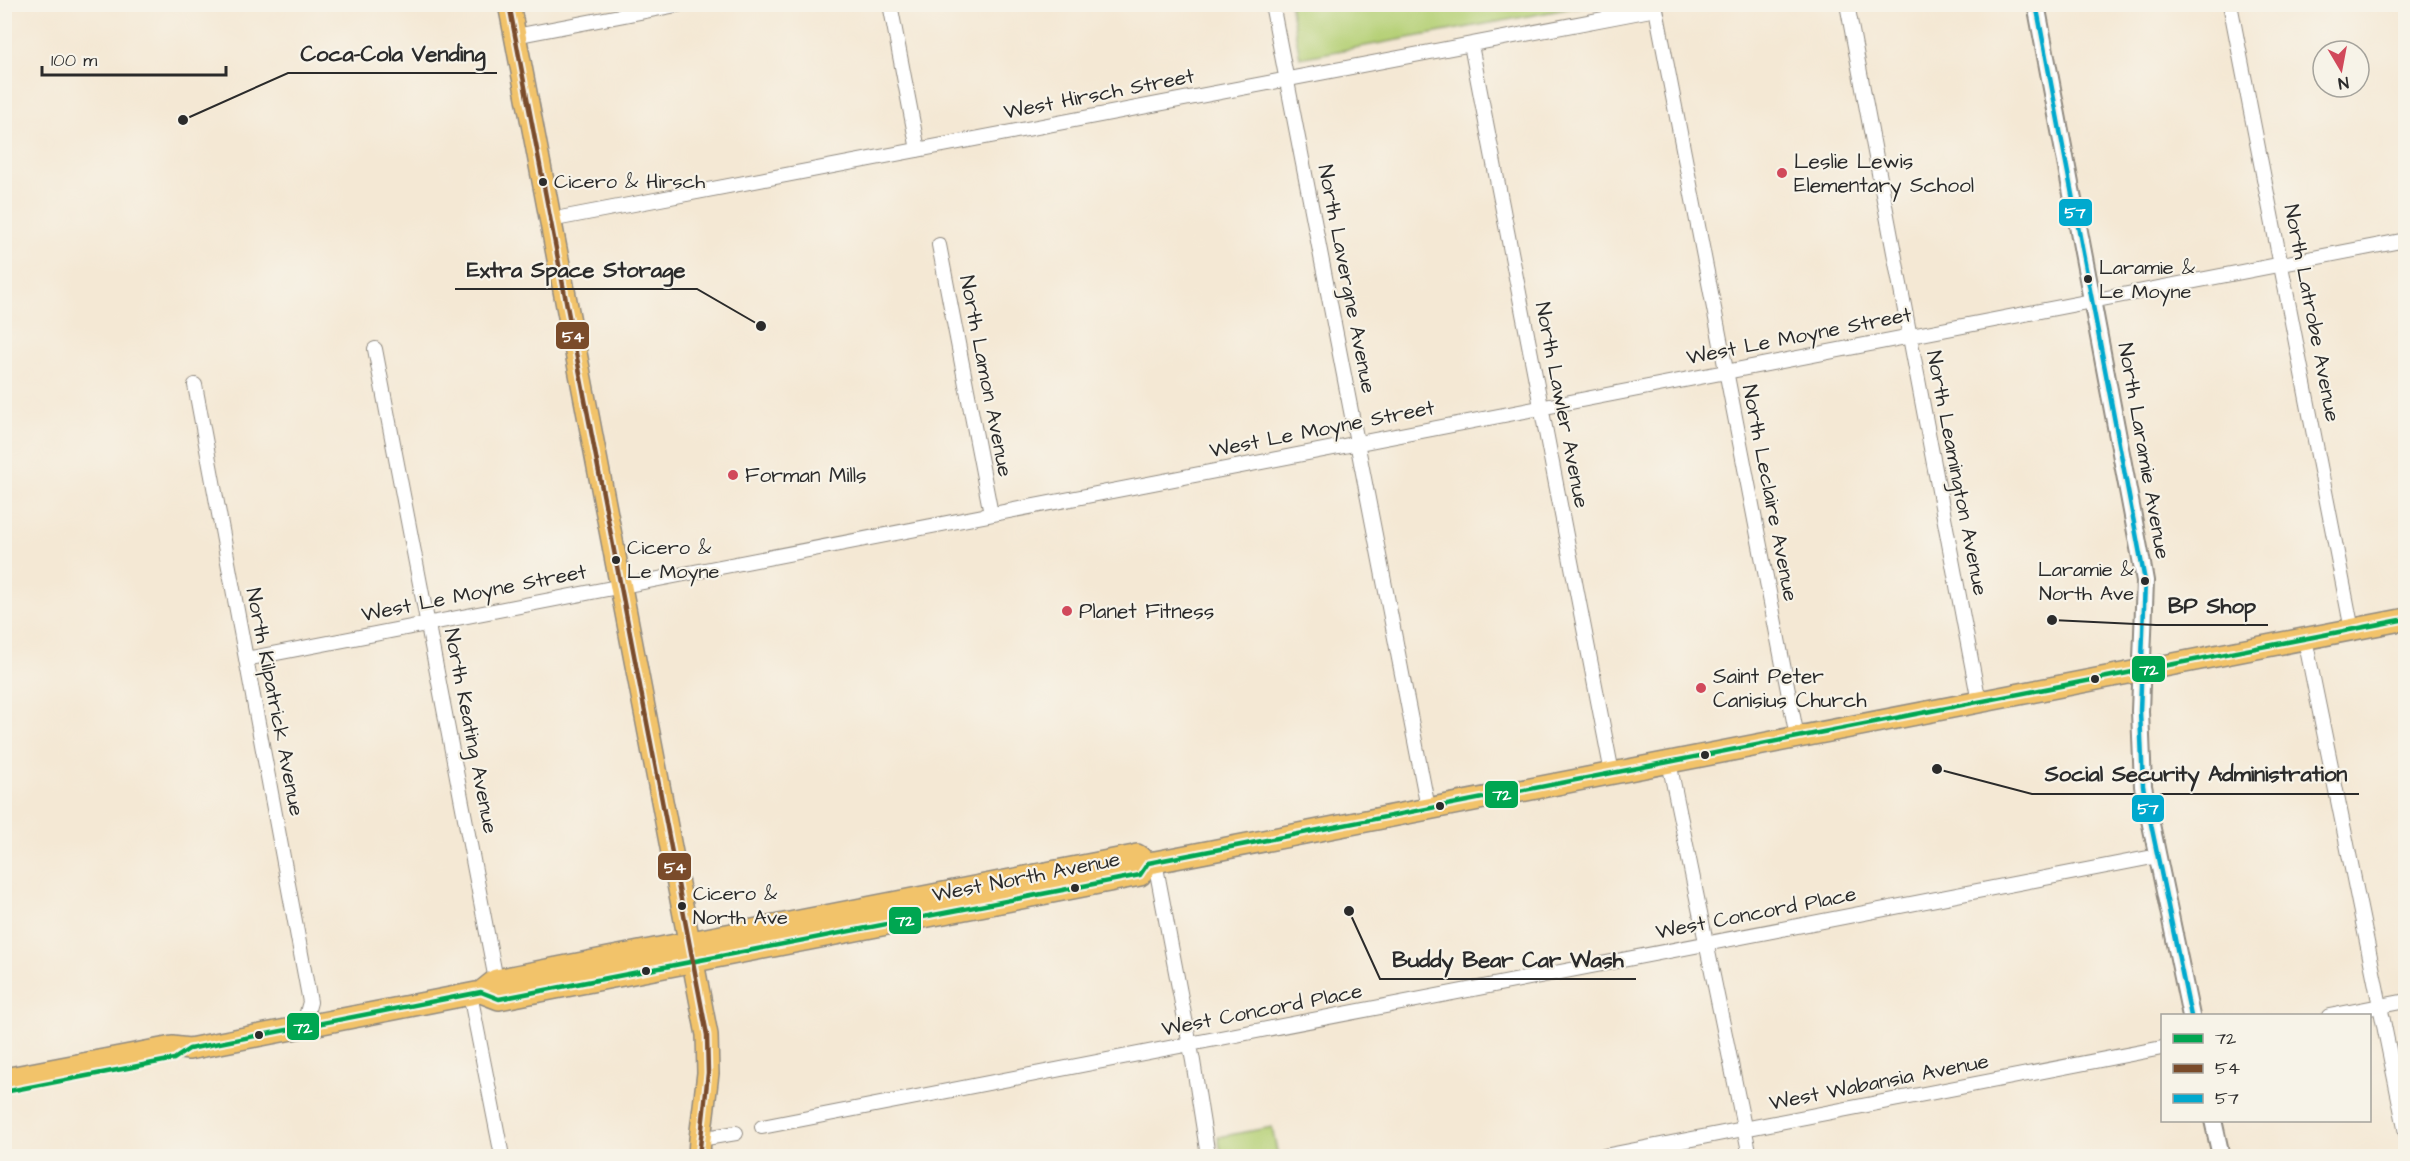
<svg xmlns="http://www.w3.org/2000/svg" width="2410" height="1161" viewBox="0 0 2410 1161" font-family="'Architects Daughter',sans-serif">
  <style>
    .green { fill: #b5d076; stroke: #707e50; stroke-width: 1.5 }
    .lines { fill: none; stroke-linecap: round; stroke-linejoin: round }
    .minor-casing { stroke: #908a80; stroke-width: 16 }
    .tertiary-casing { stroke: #908a80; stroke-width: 20 }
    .primary-casing { stroke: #908a80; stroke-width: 24 }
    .minor { stroke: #fff; stroke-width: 14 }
    .tertiary { stroke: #fff; stroke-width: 16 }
    .primary { stroke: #f2c36a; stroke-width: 21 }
    .bus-1-casing { stroke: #f7f3e8; stroke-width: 9 }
    .bus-2-casing { stroke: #f7f3e8; stroke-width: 9 }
    .bus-3-casing { stroke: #f7f3e8; stroke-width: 9 }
    .bus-1 { stroke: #00a651; stroke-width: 4.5 }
    .bus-2 { stroke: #7a4b2a; stroke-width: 4.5 }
    .bus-3 { stroke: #00a9ce; stroke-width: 4.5 }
    .poi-dot { fill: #d1495b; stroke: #f7f3e8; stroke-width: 2 }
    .bus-dot { fill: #2b2b2b; stroke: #f7f3e8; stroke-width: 2 }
    .labels { text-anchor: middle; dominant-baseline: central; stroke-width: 4.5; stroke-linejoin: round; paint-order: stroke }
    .bus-label { font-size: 20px; fill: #2b2b2b; stroke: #f7f3e8; text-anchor: start }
    .street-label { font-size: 21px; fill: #2b2b2b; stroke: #f7f3e8 }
    .poi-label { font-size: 21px; fill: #2b2b2b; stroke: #f7f3e8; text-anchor: start }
    .leader { fill: none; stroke: #2b2b2b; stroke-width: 2 }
    .callout-dot { fill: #2b2b2b; stroke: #f7f3e8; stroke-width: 2 }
    .callout-label { font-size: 22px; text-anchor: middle; font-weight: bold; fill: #2b2b2b; stroke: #f7f3e8; stroke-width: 4.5; stroke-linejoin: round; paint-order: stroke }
    .line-badge { stroke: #f7f3e8; stroke-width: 2 }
    .badge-label { font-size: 16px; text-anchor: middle; font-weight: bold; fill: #fff }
  </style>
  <rect width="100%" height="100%" fill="#f7f3e8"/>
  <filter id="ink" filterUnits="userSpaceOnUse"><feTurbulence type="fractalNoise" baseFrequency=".0167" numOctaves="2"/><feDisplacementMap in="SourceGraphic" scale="12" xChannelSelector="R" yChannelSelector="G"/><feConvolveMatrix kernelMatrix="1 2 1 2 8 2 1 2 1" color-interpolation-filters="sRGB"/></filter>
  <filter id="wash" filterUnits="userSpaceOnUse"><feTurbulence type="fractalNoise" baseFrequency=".008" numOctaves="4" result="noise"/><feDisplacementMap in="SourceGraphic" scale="24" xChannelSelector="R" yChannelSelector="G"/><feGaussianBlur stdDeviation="1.35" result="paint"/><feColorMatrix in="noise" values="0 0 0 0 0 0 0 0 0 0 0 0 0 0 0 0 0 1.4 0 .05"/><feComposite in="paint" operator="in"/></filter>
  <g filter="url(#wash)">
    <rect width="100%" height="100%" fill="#f4e8d4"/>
    <path class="green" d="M1290 4H1589V5L1300 58Z
      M1272 1127 1278 1156H1222L1218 1137Z"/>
  </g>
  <g filter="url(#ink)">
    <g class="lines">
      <g class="minor-casing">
        <path id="minor" d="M890 4 918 150
          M1272 4 1428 808
          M1847 4 1979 702
          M2230 4 2352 630
          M515 36 682 4
          M1471 45 1612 773
          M550 220 1656 9 1797 737
          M939 245 991 514
          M375 349 496 980
          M195 385 310 1002 303 1027
          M2305 639 2406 1133
          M246 659 2406 240
          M1669 762 1750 1156
          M1155 862 1193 1061 1208 1156
          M470 994 502 1156
          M2329 1016 2406 1001
          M762 1127 2158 856
          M700 1139 736 1133
          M1604 1156 2162 1048"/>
      </g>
      <g class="tertiary-casing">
        <path id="tertiary" d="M2036 4 2142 564 2145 581 2140 711 2143 786 2191 1016
          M2213 1120 2221 1156"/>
      </g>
      <g class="primary-casing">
        <path id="primary" d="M509 4 707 1035 708 1073 700 1139 699 1156
          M481 992 499 999 1140 875 1148 863
          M4 1079 172 1047 189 1049 481 992 496 980 1134 856 1137 855 1148 863 1155 862 2406 619"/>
      </g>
      <use href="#minor" class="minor"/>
      <use href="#tertiary" class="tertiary"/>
      <use href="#primary" class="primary"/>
      <g class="bus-1-casing">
        <path id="bus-1" d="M4 1092 174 1059 189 1049 481 992 499 999 1140 875 1148 863 2406 619"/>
      </g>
      <g class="bus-2-casing">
        <path id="bus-2" d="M509 4 707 1035 708 1073 699 1156"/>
      </g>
      <g class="bus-3-casing">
        <path id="bus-3" d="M2036 4 2145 581 2140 711 2143 786 2191 1016"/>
      </g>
      <use href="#bus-1" class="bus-1"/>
      <use href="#bus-2" class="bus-2"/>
      <use href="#bus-3" class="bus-3"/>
    </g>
  </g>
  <g class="poi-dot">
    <circle cx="1782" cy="173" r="6"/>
    <circle cx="733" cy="475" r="6"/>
    <circle cx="1067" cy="611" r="6"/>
    <circle cx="1701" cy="688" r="6"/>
  </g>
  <g class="bus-dot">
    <circle cx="543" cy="182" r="5"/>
    <circle cx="2088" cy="279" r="5"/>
    <circle cx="616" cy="560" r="5"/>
    <circle cx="2145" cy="581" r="5"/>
    <circle cx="2095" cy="679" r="5"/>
    <circle cx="1705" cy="755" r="5"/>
    <circle cx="1440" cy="806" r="5"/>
    <circle cx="1075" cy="888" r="5"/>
    <circle cx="682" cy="906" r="5"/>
    <circle cx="646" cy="971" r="5"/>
    <circle cx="259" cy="1035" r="5"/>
  </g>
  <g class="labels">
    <g class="bus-label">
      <text x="554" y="182">Cicero &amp; Hirsch</text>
      <text x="2099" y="268">Laramie &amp;<tspan x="2099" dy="24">Le Moyne</tspan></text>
      <text x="627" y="548">Cicero &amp;<tspan x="627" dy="24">Le Moyne</tspan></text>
      <text x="2134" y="570" text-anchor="end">Laramie &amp;<tspan x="2134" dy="24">North Ave</tspan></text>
      <text x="693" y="894">Cicero &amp;<tspan x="693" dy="24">North Ave</tspan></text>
    </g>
    <g class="street-label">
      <text transform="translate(1099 94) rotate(-11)">West Hirsch Street</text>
      <text transform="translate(1347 279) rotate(79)">North Lavergne Avenue</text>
      <text transform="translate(2312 313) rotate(79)">North Latrobe Avenue</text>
      <text transform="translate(1799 336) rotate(-11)">West Le Moyne Street</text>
      <text transform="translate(986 376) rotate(79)">North Lamon Avenue</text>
      <text transform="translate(1562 405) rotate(79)">North Lawler Avenue</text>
      <text transform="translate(1322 429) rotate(-11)">West Le Moyne Street</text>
      <text transform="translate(2144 451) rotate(80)">North Laramie Avenue</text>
      <text transform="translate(1957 473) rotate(79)">North Leamington Avenue</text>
      <text transform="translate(1770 493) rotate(79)">North Leclaire Avenue</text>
      <text transform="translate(474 593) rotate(-11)">West Le Moyne Street</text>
      <text transform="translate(275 702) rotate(79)">North Kilpatrick Avenue</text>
      <text transform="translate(471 731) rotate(79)">North Keating Avenue</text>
      <text transform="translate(1026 877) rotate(-11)">West North Avenue</text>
      <text transform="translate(1756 913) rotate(-11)">West Concord Place</text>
      <text transform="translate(1262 1010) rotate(-11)">West Concord Place</text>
      <text transform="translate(1879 1082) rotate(-11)">West Wabansia Avenue</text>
    </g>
    <g class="poi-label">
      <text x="1794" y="161">Leslie Lewis<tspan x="1794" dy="24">Elementary School</tspan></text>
      <text x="745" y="475">Forman Mills</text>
      <text x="1079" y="611">Planet Fitness</text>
      <text x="1713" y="676">Saint Peter<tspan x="1713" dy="24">Canisius Church</tspan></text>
    </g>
  </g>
  <path class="leader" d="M183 120L288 73H497M761 326L697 289H455M2052 620L2156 625H2268M1937 769L2032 794H2359M1349 911L1380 979H1636"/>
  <g class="callout-dot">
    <circle cx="183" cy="120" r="6"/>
    <circle cx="761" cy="326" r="6"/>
    <circle cx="2052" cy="620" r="6"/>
    <circle cx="1937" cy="769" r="6"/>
    <circle cx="1349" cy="911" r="6"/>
  </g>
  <g class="callout-label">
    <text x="393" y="61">Coca-Cola Vending</text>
    <text x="576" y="277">Extra Space Storage</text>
    <text x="2212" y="613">BP Shop</text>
    <text x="2196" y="781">Social Security Administration</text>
    <text x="1508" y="967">Buddy Bear Car Wash</text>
  </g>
  <g class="line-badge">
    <rect x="2058" y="198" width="35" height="29" rx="6" fill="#00a9ce"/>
    <rect x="555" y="321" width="35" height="29" rx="6" fill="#7a4b2a"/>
    <rect x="2131" y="655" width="35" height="28" rx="6" fill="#00a651"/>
    <rect x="1484" y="780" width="35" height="29" rx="6" fill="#00a651"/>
    <rect x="2131" y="794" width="34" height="29" rx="6" fill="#00a9ce"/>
    <rect x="657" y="852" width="35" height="29" rx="6" fill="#7a4b2a"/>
    <rect x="888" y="906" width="34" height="29" rx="6" fill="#00a651"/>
    <rect x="286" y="1012" width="34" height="29" rx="6" fill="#00a651"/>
  </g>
  <g class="badge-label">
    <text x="2075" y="218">57</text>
    <text x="573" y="342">54</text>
    <text x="2149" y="675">72</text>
    <text x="1502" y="800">72</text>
    <text x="2148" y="814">57</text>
    <text x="675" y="873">54</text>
    <text x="905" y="926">72</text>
    <text x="303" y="1033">72</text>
  </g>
  <rect width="2410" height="1161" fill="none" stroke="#f7f3e8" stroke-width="24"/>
  <rect x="2161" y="1014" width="210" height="108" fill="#f7f3e8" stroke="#a5a39c" stroke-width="1.5"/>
  <rect x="2173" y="1034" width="30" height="9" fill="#00a651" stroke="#a5a39c" stroke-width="1.5"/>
  <text x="2215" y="1044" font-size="18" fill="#2b2b2b">72</text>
  <rect x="2173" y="1064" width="30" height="9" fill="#7a4b2a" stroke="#a5a39c" stroke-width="1.5"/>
  <text x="2215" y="1074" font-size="18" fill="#2b2b2b">54</text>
  <rect x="2173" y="1094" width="30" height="9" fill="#00a9ce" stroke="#a5a39c" stroke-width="1.5"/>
  <text x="2215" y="1104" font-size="18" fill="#2b2b2b">57</text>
  <g transform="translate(2341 69) rotate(170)"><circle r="28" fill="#f7f3e8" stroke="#a5a39c" stroke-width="1.5"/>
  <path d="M0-4.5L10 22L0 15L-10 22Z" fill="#d1495b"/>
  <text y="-9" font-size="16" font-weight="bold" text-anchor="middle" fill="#2b2b2b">N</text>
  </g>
  <path d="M42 66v9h184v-9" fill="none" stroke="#2b2b2b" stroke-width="3"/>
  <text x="51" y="66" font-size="18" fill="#2b2b2b" stroke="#f7f3e8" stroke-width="4.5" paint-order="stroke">100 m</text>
</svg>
